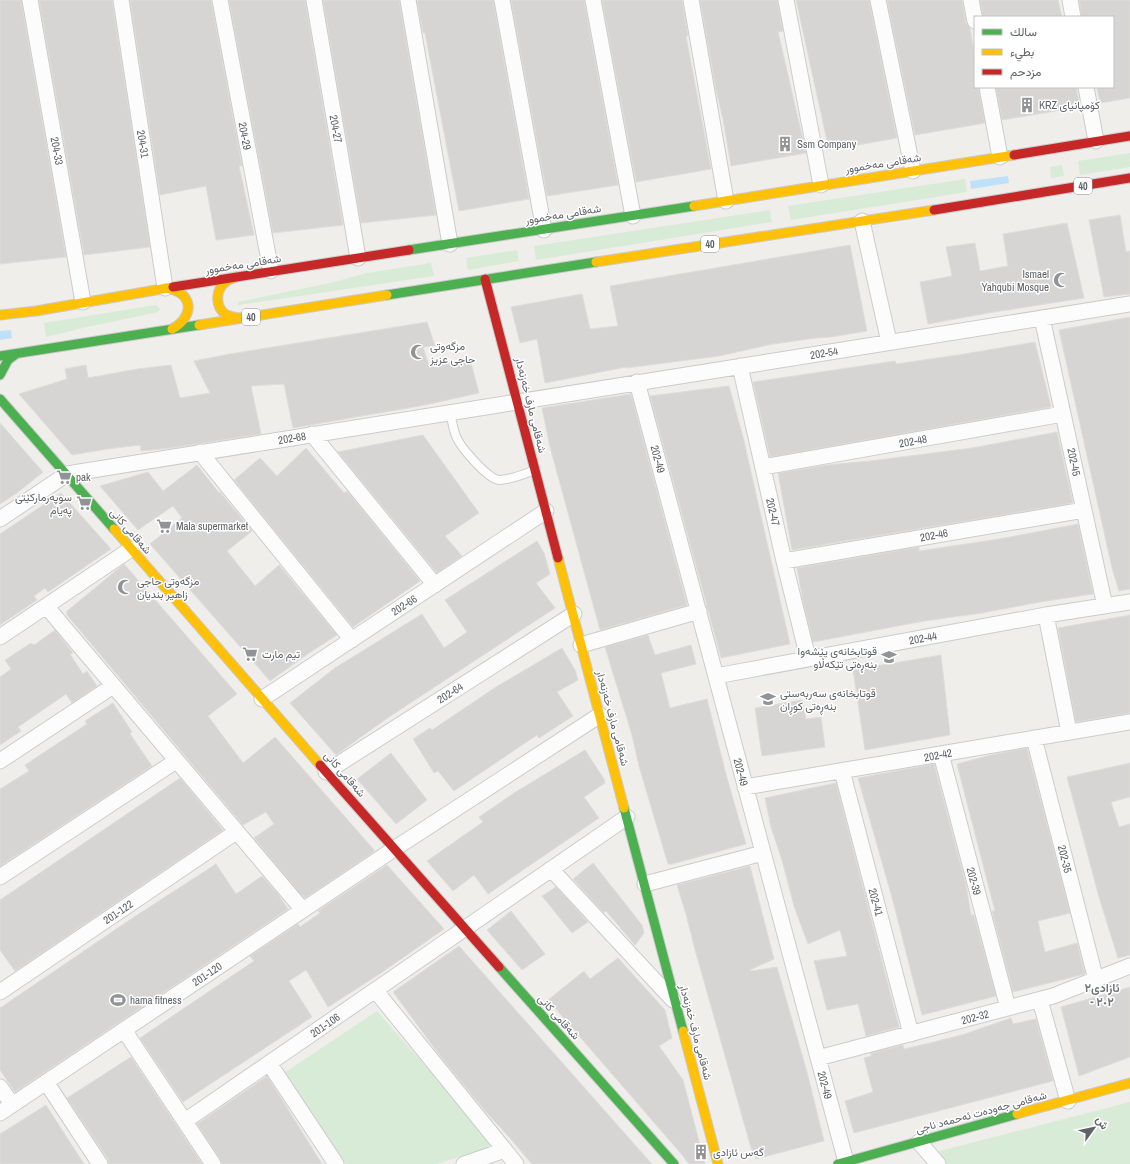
<svg xmlns="http://www.w3.org/2000/svg" width="1130" height="1164" viewBox="0 0 1130 1164" font-family="'Archivo Narrow',Vazirmatn,sans-serif">
  <style>
    .green { fill: #d8ebd6 }
    .water { fill: #bfe0f9 }
    .building { fill: #d6d5d3; stroke: #deddd9 }
    .lines { fill: none; stroke-linecap: round; stroke-linejoin: round }
    .lane-casing { stroke: #cbcccc; stroke-width: 10 }
    .street-casing { stroke: #cbcccc; stroke-width: 17 }
    .fast-casing { stroke: #cacacb; stroke-width: 11 }
    .slow-casing { stroke: #cacacb; stroke-width: 11 }
    .jam-casing { stroke: #cacacb; stroke-width: 11 }
    .lane { stroke: #fdfcfc; stroke-width: 8 }
    .street { stroke: #fdfcfc; stroke-width: 15 }
    .fast { stroke: #4caf50; stroke-width: 9 }
    .slow { stroke: #ffc107; stroke-width: 9 }
    .jam { stroke: #c62828; stroke-width: 9 }
    .labels { text-anchor: middle; dominant-baseline: central; stroke-width: 3; stroke-linejoin: round; paint-order: stroke }
    .shield { fill: #fff; stroke: #8f9295; stroke-width: 1 }
    .shield-label { font-size: 10px; font-weight: bold; fill: #5f6368 }
    .poi-label { font-size: 11px; fill: #5f6368; stroke: #fff; text-anchor: start }
    .street-label { font-size: 11px; fill: #5f6368; stroke: #fff }
    .neighbourhood-label { font-size: 12px; font-weight: bold; fill: #70757a; stroke: #fff }
  </style>
  <rect width="100%" height="100%" fill="#efeeea"/>
  <path class="green" d="M1130 153V167L1080 175 1078 161Z
    M1062 165 1064 176 1051 178 1050 167Z
    M965 179 967 192 791 220 788 206Z
    M770 210 772 222 536 260 534 246Z
    M517 250 519 261 468 270 466 258Z
    M431 263 434 276 238 305V302L330 283 367 273Z
    M156 305 160 309 158 312 83 328 46 337 44 323Z
    M377 1011 495 1145 437 1164H345L284 1073Z
    M1130 1102V1164H946L936 1152Z"/>
  <path class="water" d="M1008 176 1009 183 971 189 970 181Z
    M11 330 12 338 0 340V331Z"/>
  <path class="building" d="M0 0H21L66 257 0 264Z
    M39 0H112L150 247 84 255Z
    M130 0H211L242 166H239L254 235 216 240 206 186 160 195Z
    M229 0H305L343 225 273 233Z
    M323 0H399L436 215 361 223Z
    M417 0H493L529 199 459 211 425 33H423Z
    M511 0H584L618 185 547 196Z
    M602 0H682L688 36H686L711 169 636 182Z
    M700 0H777L783 31 778 32 806 153 731 166 723 119 716 90Z
    M796 0H869L897 138 829 150Z
    M887 0H962L966 23 970 28 973 45 975 54V87H978L985 123 915 135Z
    M980 0H1058L1062 17H983Z
    M1079 0H1130V98L1100 103 1097 87H1113V17H1082Z
    M996 87H1076L1080 107 1002 120Z
    M1120 215 1126 252 1130 251V294L1104 297 1089 220Z
    M1067 223 1084 298 988 313 928 324 920 282 952 276 946 247 975 243 980 271 1008 266 1003 234Z
    M850 245 867 331 831 337 816 338 773 344 719 356 626 368V367L545 383 537 339 520 343 511 307 582 294 590 329 618 326 610 286Z
    M1130 317V589L1119 591 1112 568 1059 330Z
    M427 322 435 346 423 347 429 366 441 365 470 359 479 393 425 405 293 428 284 384 251 386 261 434 171 448 141 451 140 445 107 449 72 455 19 394 67 379 65 369 86 365 88 378 137 369 171 365 180 398 210 393 194 361 230 354Z
    M1035 342 1051 407 770 457 753 382 895 361 896 364 958 355Z
    M729 386 744 441 790 644 721 658 650 396Z
    M631 394 687 605 600 630 550 447 542 408Z
    M0 423 43 472 17 493 0 504Z
    M1057 432 1073 503 792 550 778 473 827 465 870 461 972 448Z
    M423 435 479 513 445 536 462 556 437 573 338 452Z
    M306 448 344 493 347 491 420 581 353 627 234 480 260 458 277 476Z
    M197 465 219 493 220 492 252 531 227 551 255 586 279 565 337 635 309 653 270 681 150 544 182 518 173 506 138 530 100 486 148 472 163 491Z
    M61 493 111 549 48 592 45 588 34 596 37 600 0 625V534Z
    M1078 524 1093 594 1040 602 982 613 924 621 813 642 803 601 797 568 919 547V551L999 539Z
    M537 541 544 553 550 574 536 583 555 608 386 719 336 755 290 703 335 668 422 614 444 648 467 632 445 600Z
    M124 564 237 694 208 716 243 763 275 737 375 851 305 898 299 892 254 838 274 824 266 812 243 825 67 615V611Z
    M1130 615V713L1076 722 1058 628Z
    M55 630 73 653 70 654 83 674 87 671 97 686 72 703 66 694 18 727 21 731 0 745V677L11 669 5 660 31 643 34 645Z
    M648 635 655 655 691 645 696 664 661 673 670 708 707 699 727 778 746 844 672 864H668L639 766 632 735 605 647Z
    M562 648 575 670 578 680 557 692 573 716 539 738 537 735 454 791 438 771 434 773 413 739 430 728 432 730 496 687Z
    M941 655 950 735 865 750 853 670Z
    M802 700 806 719 821 717 825 747 762 756 755 708Z
    M113 703 132 732 130 734 152 766 0 866V789L29 771 25 765 87 724 85 721Z
    M1027 748 1070 913 1038 921 1040 931 1045 952 1077 943 1085 974 1013 992 992 911H995L957 764 991 755Z
    M585 750 604 779 605 783 584 797 599 818 488 894 474 875 453 891 427 861 483 822 479 817 514 793Z
    M391 753 427 800 396 824 357 779Z
    M1130 763V797L1111 802 1119 827 1130 824V955L1118 958 1099 897 1067 777Z
    M934 764 966 885 971 915H974L996 996 922 1015 893 901 858 778Z
    M180 778 223 830 15 971 0 950V900Z
    M836 783 899 1027 866 1036 858 1004 827 1010 814 961 847 956 840 930 808 944 794 906 782 860 771 827 765 798Z
    M593 863 642 925 644 933 635 945 606 911 604 913 573 879Z
    M216 864 236 894 262 876 277 893 288 909 15 1092 0 1070V1008L131 919Z
    M387 865 444 929 378 975 328 1007 306 970 289 981 312 1017 183 1102 140 1038 254 961 250 956 298 924 300 927 320 913 318 911Z
    M750 866 774 959 750 970 751 971 777 967 807 1072 824 1141 756 1159 751 1148 694 946 686 914 677 885Z
    M556 887 588 922 572 933 542 896Z
    M511 911 545 954 522 970 487 930Z
    M459 946 628 1137 652 1164H532L509 1137 486 1112 441 1057 393 992Z
    M618 958 665 1010 672 1038 659 1046 683 1080 705 1164H689L683 1156 548 1000 584 971 590 979Z
    M1130 987V1057L1079 1076 1061 1007Z
    M1011 1018 1013 1024 1036 1019 1053 1081 854 1133 845 1101 873 1092 864 1058 871 1056V1053L903 1045 904 1049 934 1042 965 1034Z
    M131 1057 202 1164H109L108 1159 67 1098Z
    M267 1076 291 1114 322 1164H222L220 1159 197 1124Z
    M46 1105 84 1164H0V1134Z"/>
  <g class="lines">
    <g class="lane-casing">
      <path id="lane" d="M450 412C452 420 453 429 456 436 460 447 488 479 499 480 511 480 524 474 535 470"/>
    </g>
    <g class="street-casing">
      <path id="street" d="M30 0 83 302
        M121 0 165 288
        M220 0 271 271
        M314 0 358 258
        M408 0 450 244
        M502 0 544 230
        M593 0 633 216
        M691 0 726 201
        M786 0 821 185
        M878 0 913 171
        M971 0 975 21
        M1070 0 1073 17
        M987 87 1000 157
        M1086 87 1096 141
        M862 221 889 342
        M1042 318 1105 606
        M740 366 784 561 808 658
        M637 382 846 1162
        M312 434 435 585
        M200 452 352 640
        M763 467 1063 414
        M0 519 67 474 1130 304
        M784 561 1084 510
        M46 606 303 910
        M1046 615 1069 732
        M0 637 131 549
        M581 645 699 611
        M716 676 1046 615 1130 602
        M262 699 546 511
        M1034 738 1096 980
        M941 754 1008 1008
        M0 761 113 686
        M842 771 911 1034
        M326 772 574 614
        M745 787 1130 722
        M551 869 673 1000
        M0 877 176 761
        M645 884 763 853
        M375 990 516 1164
        M0 992 236 832
        M1040 1000 1068 1101
        M124 1030 213 1164
        M818 1058 1053 996 1130 966
        M269 1063 336 1164
        M46 1082 100 1164
        M0 1087 12 1104
        M0 1113 394 849 600 715
        M185 1121 627 817
        M919 1142 938 1164
        M464 1164 505 1150"/>
    </g>
    <g class="fast-casing">
      <path id="fast" d="M409 250 694 206
        M387 295 596 262
        M0 356 199 325
        M0 375 8 360 16 354
        M0 399 114 529
        M624 808 683 1031
        M499 967 674 1164
        M838 1164 1017 1114"/>
    </g>
    <g class="slow-casing">
      <path id="slow" d="M694 206 1014 155
        M596 262 934 210
        M236 277C233 278 230 279 227 281 216 288 214 305 225 314 230 317 235 317 240 318
        M165 288C193 291 196 316 172 329
        M0 315 36 311 173 287
        M199 325 387 295
        M114 529 320 765
        M558 558 624 808
        M683 1031 718 1164
        M1017 1114 1130 1083"/>
    </g>
    <g class="jam-casing">
      <path id="jam" d="M1014 155 1130 136
        M934 210 1130 178
        M485 279 558 558
        M173 287 409 250
        M320 765 499 967"/>
    </g>
    <use href="#lane" class="lane"/>
    <use href="#street" class="street"/>
    <use href="#fast" class="fast"/>
    <use href="#slow" class="slow"/>
    <use href="#jam" class="jam"/>
  </g>
  <defs>
    <g id="building-bare" transform="scale(1.2)"><path d="M-4-6H4V6H1V3H-1V6H-4ZM-2.5-4.3h1.7v1.8h-1.7ZM.8-4.3h1.7v1.8H.8ZM-2.5-1h1.7V.8h-1.7ZM.8-1h1.7V.8H.8Z" fill="#919496" stroke="#fff" stroke-width="2.5" paint-order="stroke"/></g>
    <g id="mosque-bare" transform="scale(1.2)"><path d="M3.5-4.9A6 6 0 1 0 3.5 4.9A5 5 0 1 1 3.5-4.9Z" fill="#919496" stroke="#fff" stroke-width="2.5" paint-order="stroke"/></g>
    <g id="supermarket-bare" transform="scale(1.2)"><path d="M-6-5.5h2.5l.6 2H6L4.5 2H-2.5L-4.4-4H-6ZM-1.5 3.2a1.3 1.3 0 1 0 .1 0ZM3 3.2a1.3 1.3 0 1 0 .1 0Z" fill="#919496" stroke="#fff" stroke-width="2.5" paint-order="stroke"/></g>
    <g id="school-bare" transform="scale(1.2)"><path d="M0-5L7-2L0 1L-7-2ZM-4 1L0 2.5L4 1V4Q0 6-4 4Z" fill="#919496" stroke="#fff" stroke-width="2.5" paint-order="stroke"/></g>
    <g id="stadium-bare" transform="scale(1.2)"><path d="M0-5a6.5 5 0 1 0 0 10a6.5 5 0 1 0 0-10ZM-3.5-1.8h7v3.6h-7Z" fill="#919496" stroke="#fff" stroke-width="2.5" paint-order="stroke"/></g>
  </defs>
  <g fill-rule="evenodd">
    <use href="#building-bare" x="1027" y="105"/>
    <use href="#building-bare" x="785" y="144"/>
    <use href="#mosque-bare" x="1061" y="280"/>
    <use href="#mosque-bare" x="418" y="352"/>
    <use href="#supermarket-bare" x="64" y="477"/>
    <use href="#supermarket-bare" x="84" y="503"/>
    <use href="#supermarket-bare" x="164" y="526"/>
    <use href="#mosque-bare" x="125" y="587"/>
    <use href="#supermarket-bare" x="250" y="654"/>
    <use href="#school-bare" x="889" y="657"/>
    <use href="#school-bare" x="768" y="699"/>
    <use href="#stadium-bare" x="118" y="1000"/>
    <use href="#building-bare" x="701" y="1152"/>
  </g>
  <g class="labels">
    <g class="shield">
      <rect x="1074" y="178" width="18" height="16" rx="3"/>
      <rect x="701" y="236" width="18" height="16" rx="3"/>
      <rect x="242" y="309" width="18" height="16" rx="3"/>
    </g>
    <g class="shield-label">
      <text x="1083" y="186">40</text>
      <text x="710" y="244">40</text>
      <text x="251" y="317">40</text>
    </g>
    <g class="poi-label">
      <text x="1039" y="105">KRZ كۆمپانیای</text>
      <text x="797" y="144">Ssm Company</text>
      <text x="1049" y="274" text-anchor="end">Ismael<tspan x="1049" dy="13">Yahqubi Mosque</tspan></text>
      <text x="430" y="346">مزگەوتی<tspan x="430" dy="13">حاجی عزیز</tspan></text>
      <text x="76" y="477">pak</text>
      <text x="72" y="497" text-anchor="end">سوپەرماركێتی<tspan x="72" dy="13">پەیام</tspan></text>
      <text x="176" y="526">Mala supermarket</text>
      <text x="137" y="581">مزگەوتی حاجی<tspan x="137" dy="13">زاهیر بندیان</tspan></text>
      <text x="877" y="651" text-anchor="end">قوتابخانەی پێشەوا<tspan x="877" dy="13">بنەڕەتی تێکەڵاو</tspan></text>
      <text x="262" y="654">تيم مارت</text>
      <text x="780" y="693">قوتابخانەی سەربەستی<tspan x="780" dy="13">بنەڕەتی کوڕان</tspan></text>
      <text x="130" y="1000">hama fitness</text>
      <text x="713" y="1152">گەس ئازادی</text>
    </g>
    <g class="street-label">
      <text transform="translate(336 129) rotate(80)">204-27</text>
      <text transform="translate(245 136) rotate(79)">204-29</text>
      <text transform="translate(143 144) rotate(81)">204-31</text>
      <text transform="translate(57 151) rotate(80)">204-33</text>
      <text transform="translate(883 163) rotate(-9)">شەقامی مەخموور</text>
      <text transform="translate(563 214) rotate(-9)">شەقامی مەخموور</text>
      <text transform="translate(243 264) rotate(-9)">شەقامی مەخموور</text>
      <text transform="translate(824 353) rotate(-9)">202-54</text>
      <text transform="translate(531 405) rotate(76)">شەقامی مارف خەزنەدار</text>
      <text transform="translate(292 438) rotate(-9)">202-68</text>
      <text transform="translate(913 441) rotate(-10)">202-48</text>
      <text transform="translate(658 459) rotate(75)">202-49</text>
      <text transform="translate(1074 462) rotate(78)">202-45</text>
      <text transform="translate(773 512) rotate(77)">202-47</text>
      <text transform="translate(131 531) rotate(49)">شەقامی کانی</text>
      <text transform="translate(934 535) rotate(-10)">202-46</text>
      <text transform="translate(404 605) rotate(-33)">202-66</text>
      <text transform="translate(923 638) rotate(-10)">202-44</text>
      <text transform="translate(450 693) rotate(-32)">202-64</text>
      <text transform="translate(613 718) rotate(75)">شەقامی مارف خەزنەدار</text>
      <text transform="translate(938 755) rotate(-10)">202-42</text>
      <text transform="translate(741 772) rotate(75)">202-49</text>
      <text transform="translate(345 774) rotate(49)">شەقامی کانی</text>
      <text transform="translate(1065 859) rotate(76)">202-35</text>
      <text transform="translate(974 881) rotate(75)">202-39</text>
      <text transform="translate(876 902) rotate(75)">202-41</text>
      <text transform="translate(118 912) rotate(-34)">201-122</text>
      <text transform="translate(207 974) rotate(-34)">201-120</text>
      <text transform="translate(559 1017) rotate(48)">شەقامی کانی</text>
      <text transform="translate(975 1017) rotate(-15)">202-32</text>
      <text transform="translate(325 1025) rotate(-35)">201-106</text>
      <text transform="translate(696 1032) rotate(75)">شەقامی مارف خەزنەدار</text>
      <text transform="translate(825 1085) rotate(75)">202-49</text>
      <text transform="translate(981 1112) rotate(-15)">شەقامی جەودەت ئەحمەد ناجی</text>
    </g>
    <g class="neighbourhood-label">
      <text x="1102" y="988">ئازادی٢<tspan x="1102" dy="14">- ٢٠٢</tspan></text>
    </g>
  </g>
  <rect x="974" y="16" width="140" height="72" fill="#ffffff" stroke="#bfc1c3"/>
  <rect x="982" y="29" width="20" height="6" fill="#4caf50" stroke="#bfc1c3"/>
  <text x="1010" y="36" font-size="12" fill="#5f6368">سالك</text>
  <rect x="982" y="49" width="20" height="6" fill="#ffc107" stroke="#bfc1c3"/>
  <text x="1010" y="56" font-size="12" fill="#5f6368">بطيء</text>
  <rect x="982" y="69" width="20" height="6" fill="#c62828" stroke="#bfc1c3"/>
  <text x="1010" y="76" font-size="12" fill="#5f6368">مزدحم</text>
  <g transform="translate(1094 1128) rotate(57)" stroke="#ffffff" stroke-width="3" paint-order="stroke">
  <path d="M0-3L7 15L0 10L-7 15Z" fill="#5f6368"/>
  <text y="-6" font-size="11" font-weight="bold" text-anchor="middle" fill="#5f6368">ش</text>
  </g>
</svg>
